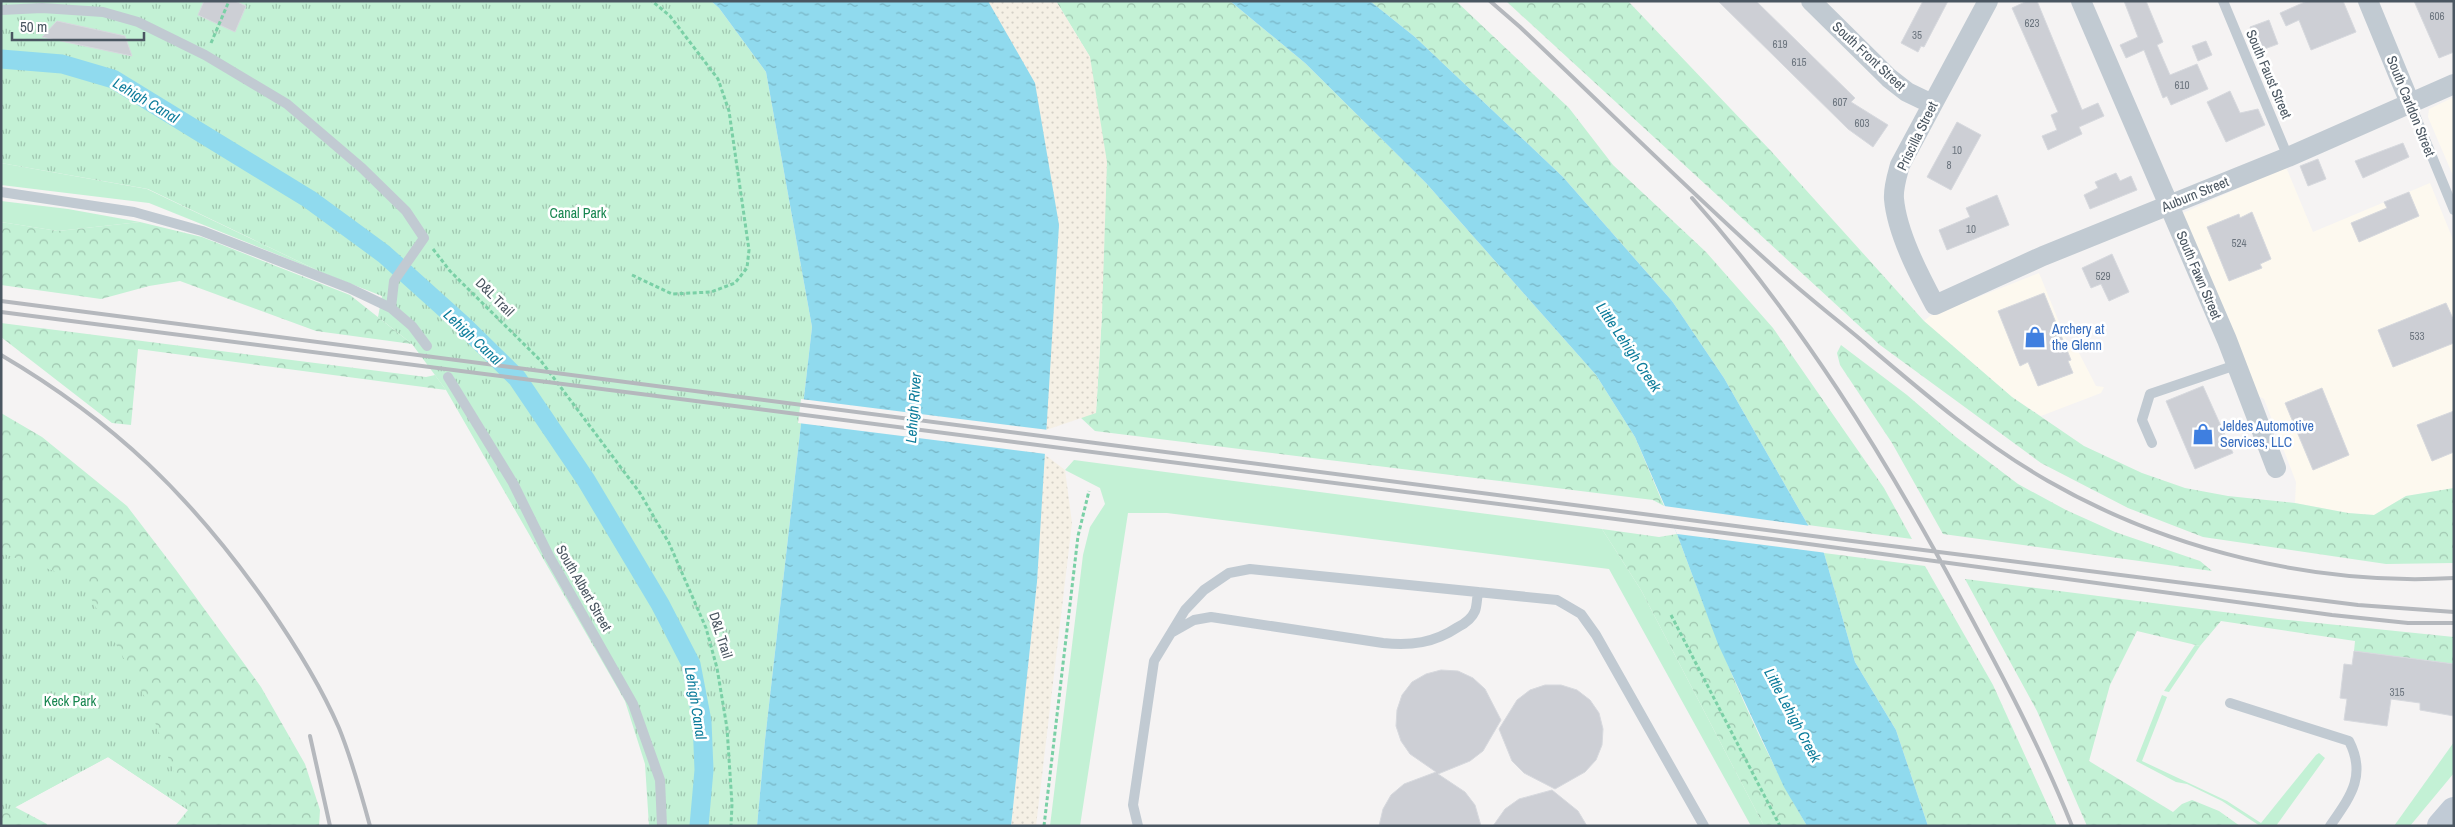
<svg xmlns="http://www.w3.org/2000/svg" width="2455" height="827" viewBox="0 0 2455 827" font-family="'Archivo Narrow',sans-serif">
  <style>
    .commercial { fill: #fdf9ef }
    .green { fill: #c3f1d5 }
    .forest { fill: url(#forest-crowns) }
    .sand { fill: url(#sand-dots) }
    .park { fill: url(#park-tufts) }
    .water { fill: url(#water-ripples) }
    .pier { fill: #f5f3f3 }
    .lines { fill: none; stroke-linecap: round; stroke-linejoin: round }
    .canal { stroke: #90daee; stroke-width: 19 }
    .building { fill: #cdcfd5; stroke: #d7d9de }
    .path { stroke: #7ad0a6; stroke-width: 3; stroke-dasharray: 4 2.5; stroke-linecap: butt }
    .lane { stroke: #c1cad2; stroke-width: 10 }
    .street { stroke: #c1cad2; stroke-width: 20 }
    .secondary { stroke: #c1cbd6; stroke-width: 28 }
    .rail { stroke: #b5b8bd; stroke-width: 4 }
    .labels { text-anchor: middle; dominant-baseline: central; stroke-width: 5; stroke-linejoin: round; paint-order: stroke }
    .number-label { font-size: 11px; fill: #6b747e }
    .street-label { font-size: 14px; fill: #4a5661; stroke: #fff }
    .park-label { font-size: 14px; fill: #17864f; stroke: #fff }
    .shop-label { font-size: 14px; fill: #366cbe; stroke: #fff; text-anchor: start }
    .water-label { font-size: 15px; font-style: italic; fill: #0c7c9b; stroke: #fff }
  </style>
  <defs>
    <pattern id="forest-crowns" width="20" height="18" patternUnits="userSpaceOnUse" patternTransform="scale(1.25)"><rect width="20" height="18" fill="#c3f1d5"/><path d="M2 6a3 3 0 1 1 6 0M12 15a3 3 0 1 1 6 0" fill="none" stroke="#a0c6b0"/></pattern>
    <pattern id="sand-dots" width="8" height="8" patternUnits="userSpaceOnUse" patternTransform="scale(1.25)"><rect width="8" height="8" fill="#f5f0e5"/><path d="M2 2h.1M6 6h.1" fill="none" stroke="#d4d0c7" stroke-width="1.8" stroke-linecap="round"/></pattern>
    <pattern id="park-tufts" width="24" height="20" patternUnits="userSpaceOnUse" patternTransform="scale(1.25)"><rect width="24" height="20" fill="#c3f1d5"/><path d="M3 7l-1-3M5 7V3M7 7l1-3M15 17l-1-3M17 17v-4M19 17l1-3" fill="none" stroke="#a0c6b0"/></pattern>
    <pattern id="water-ripples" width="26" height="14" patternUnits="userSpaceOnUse" patternTransform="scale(1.25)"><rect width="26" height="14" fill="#90daee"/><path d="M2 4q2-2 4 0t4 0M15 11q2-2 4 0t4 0" fill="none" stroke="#78b4c4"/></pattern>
  </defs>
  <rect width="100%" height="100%" fill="#f5f3f3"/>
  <path class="commercial" d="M2454 97V178L2428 117 2429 109Z
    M2286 167 2313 232 2430 183 2454 242V488L2406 496 2374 515 2348 513 2295 503 2296 482 2264 399 2253 393 2184 220 2183 213Z
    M2039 273 2068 344 2078 351 2096 386 2104 387 2101 393 2041 416 2012 397 1924 321 1930 316Z"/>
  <path class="green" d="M1 163 147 189 323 273 149 203 1 185Z
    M1 201 68 209 140 222 58 231 1 222Z
    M1074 460 1602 529 1641 590 1764 826H1751L1609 569 1167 513H1128L1080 826H1050L1083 555 1090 527 1105 504 1100 488 1065 470Z
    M2195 645 2200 646 2169 692 2164 691Z
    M2162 695 2167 697 2142 761 2227 801 2261 823 2316 755 2319 753 2325 758 2276 826H2260L2222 801 2187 784 2176 782 2136 761Z
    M2454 742V773L2410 826H2394Z"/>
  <path class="forest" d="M1056 1H1230L1305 63 1426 183 1596 375 1635 437 1664 506 1653 500 1095 431 1080 417 1096 412 1102 314 1090 57Z
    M1370 1H1456L1569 108 1613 165 1706 252 1773 328 1884 488 1912 539 1808 525 1724 378 1672 301 1563 177 1415 37Z
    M1506 1H1628L1770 150 1924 321 2012 397 2084 446 2142 473 2185 488 2228 496 2295 503 2348 513 2374 515 2406 496 2454 488V563L2386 564 2203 537 2128 508 2041 463 1880 345Z
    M1 222 58 231 140 222 202 237 350 295 412 344 316 331 180 281 149 286 101 299 1 285Z
    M1 323 426 377 435 375 446 390 138 349 131 425 112 423 1 337Z
    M1841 345 1907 395 1956 437 2018 484 2066 510 2115 532 2200 561 2212 571 1943 534 1892 443 1840 365 1837 353Z
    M1 413 42 437 127 506 176 570 261 687 305 764 320 810 319 826H175L188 810 108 757 15 807 47 824V826H1Z
    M1602 529 1659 537 1677 534C1714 634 1753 734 1807 826H1764L1641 590Z
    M1824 553 1925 566 1993 685 2057 826H1928L1896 730 1855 662Z
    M1965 579 2278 619 2454 637V664L2354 651 2355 641 2221 621 2200 646 2137 631 2110 685 2089 761 2173 812 2182 804 2192 800 2219 811 2240 826H2087L2037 711Z"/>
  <path class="sand" d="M988 1H1056L1090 57 1107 162 1102 314 1096 413 1046 430 1047 405Z
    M1044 454 1065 470 1072 523 1036 826H1011L1037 582Z"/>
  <path class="park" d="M1 1H711L719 8 766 72 812 327 765 740 757 826H649L645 764 625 701 446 390 412 344 378 317 382 296 323 273 148 189 1 163Z
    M1 553 81 580 147 701 188 810 108 757 1 815Z"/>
  <path class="water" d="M711 1H988L1035 83 1059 225 1037 582 1011 826H757L765 740 812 327 766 72 719 8Z
    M1230 1H1370L1415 37 1563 177 1672 301 1724 378 1824 553 1855 662 1896 730 1928 826H1807L1784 787 1718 644 1677 534 1635 437 1596 375 1426 183 1305 63Z"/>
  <path class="pier" d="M801 399 1049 430 1046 454 798 423Z
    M1664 506 1811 526 1827 553 1677 534Z"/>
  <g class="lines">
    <path class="canal" d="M1 59 62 64 113 79 309 199 384 254 463 325 517 378 586 480 660 604 691 664 702 721 704 770 699 826"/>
  </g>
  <path class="building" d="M204 1H235L246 6 235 32 198 15Z
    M1718 1H1756L1855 98 1851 102 1888 125 1873 147 1848 129Z
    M1923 1H1948L1924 47 1921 46 1918 52 1901 43Z
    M2027 1H2037L2082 110 2098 103 2104 116 2079 127 2082 134 2048 150 2042 136 2057 130 2051 115 2058 112 2012 8Z
    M2124 1H2146L2163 42 2157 45 2170 75 2197 64 2208 89 2171 105 2167 96 2163 98 2144 50 2126 58 2120 45 2138 37Z
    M2307 1H2343L2356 32 2311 50 2299 20 2286 26 2280 13Z
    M2414 1H2454V52L2439 58Z
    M2269 20 2278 44 2259 51 2250 27Z
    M57 21 125 36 132 56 42 37Z
    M2206 41 2212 55 2198 61 2192 46Z
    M2230 91 2240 113 2258 109 2265 125 2226 142 2207 102Z
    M1957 122 1981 135 1951 190 1927 177Z
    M2403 143 2409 157 2363 178 2355 161Z
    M2318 159 2326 179 2308 186 2300 166Z
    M2116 173 2120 181 2131 176 2137 190 2090 209 2084 195 2098 188 2095 182Z
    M2409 192 2419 216 2359 242 2351 223 2387 208 2384 202Z
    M1997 195 2009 225 1947 250 1939 230 1970 217 1966 208Z
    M2252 212 2271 259 2260 264 2262 268 2229 281 2207 227 2239 214 2240 218Z
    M2112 254 2129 292 2109 301 2101 284 2091 288 2082 268Z
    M2044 293 2071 360 2068 361 2073 373 2038 386 2028 362 2020 366 1998 311Z
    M2446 303 2454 321V343L2393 367 2378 330Z
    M2203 386 2233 453 2195 469 2166 401Z
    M2322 388 2349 455 2313 470 2285 403Z
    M2454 411V452L2432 461 2417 425Z
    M2354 651 2454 664V716L2420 710V703L2391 699 2387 726 2344 720 2347 699 2340 698 2344 664 2352 665Z
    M1441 670 1458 671 1473 678 1485 689 1501 720 1483 751 1470 761 1438 774 1465 792 1475 805 1481 826H1379L1383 809 1391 795 1404 784 1436 772 1410 754 1401 741 1396 726 1397 710 1402 695 1412 682 1426 674Z
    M1545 685H1561L1577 690 1590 700 1599 713 1603 729 1602 745 1596 760 1585 772 1555 789 1524 773 1512 761 1499 729 1517 700 1530 690Z
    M1552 790 1578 811 1587 826H1493L1505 809 1519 799Z"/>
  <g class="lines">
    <path class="path" d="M211 43 229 1
      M433 249 450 271 541 361 640 493 669 543 706 628 717 668 727 728 732 804 731 826
      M632 275 672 294 711 292 735 283 747 268 749 250 729 111 718 79 670 16 652 1
      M1671 615 1780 826
      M1044 826 1078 536 1089 491"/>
    <path class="lane" d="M2223 1 2288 157
      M1 10 42 8 103 12 138 22 205 55 287 104 362 168 406 211 424 238 394 281 391 308
      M2410 103 2454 210
      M1 192 134 212 202 231 349 288 391 308 412 326 427 346
      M448 377 513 483 549 556 633 704 660 780 662 826
      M2152 443 2142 420 2150 394 2236 365
      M1171 633 1194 620 1211 617 1383 643C1411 646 1434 643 1458 627 1464 624 1472 618 1475 611 1477 606 1477 597 1478 592
      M2230 703 2349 741C2367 776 2350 797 2330 826
      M1138 826 1133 805 1154 661 1185 610 1204 590 1229 573 1250 569 1557 600 1581 614 1596 635 1704 826"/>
    <path class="street" d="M1811 1 1889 78 1907 92 1932 104
      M1988 1 1900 165C1897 176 1893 188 1894 199 1897 233 1919 275 1935 305L2043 256 2288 157 2454 84
      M2081 1 2227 340 2276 468
      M2368 1 2410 103"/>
    <path class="secondary" d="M2441 826 2454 811"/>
    <path class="rail" d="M1490 1 1520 27C1605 107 1687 189 1774 267 1802 292 1831 315 1860 339 1920 390 1980 442 2048 481 2168 550 2316 586 2454 578
      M1692 198C1798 317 1884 455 1959 595 2000 671 2040 746 2072 826
      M1 301 1836 539 2358 605 2454 612
      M1 312 1779 540 2332 615 2408 623H2454
      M1 355C115 422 191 496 267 604 294 643 320 684 339 728 352 760 361 793 370 826
      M310 736 330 826"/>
  </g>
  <defs>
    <g id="shop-bare" transform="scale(1.725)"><path d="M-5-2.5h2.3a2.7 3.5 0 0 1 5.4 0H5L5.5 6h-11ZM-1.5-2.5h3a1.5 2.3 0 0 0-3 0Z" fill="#3f7fe0" stroke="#fff" stroke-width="2.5" paint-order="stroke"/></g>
  </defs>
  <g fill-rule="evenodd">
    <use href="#shop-bare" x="2035" y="337"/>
    <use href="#shop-bare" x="2203" y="434"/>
  </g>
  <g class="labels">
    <g class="number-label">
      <text x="2437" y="16">606</text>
      <text x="2032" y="23">623</text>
      <text x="1917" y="35">35</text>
      <text x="1780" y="44">619</text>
      <text x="1799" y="62">615</text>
      <text x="2182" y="85">610</text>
      <text x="1840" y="102">607</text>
      <text x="1862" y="123">603</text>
      <text x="1957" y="150">10</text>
      <text x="1949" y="165">8</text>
      <text x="1971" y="229">10</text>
      <text x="2239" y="243">524</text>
      <text x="2103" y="276">529</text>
      <text x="2417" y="336">533</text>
      <text x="2397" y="692">315</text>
    </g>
    <g class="street-label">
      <text transform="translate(1869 56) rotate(43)">South Front Street</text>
      <text transform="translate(2269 74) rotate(67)">South Faust Street</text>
      <text transform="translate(2411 106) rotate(68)">South Carldon Street</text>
      <text transform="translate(1917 136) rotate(-64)">Priscilla Street</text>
      <text transform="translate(2195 194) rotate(-22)">Auburn Street</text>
      <text transform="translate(2199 275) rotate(67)">South Fawn Street</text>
      <text transform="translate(495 297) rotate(45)">D&amp;L Trail</text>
      <text transform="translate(584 588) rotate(60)">South Albert Street</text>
      <text transform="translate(721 635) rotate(72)">D&amp;L Trail</text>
    </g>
    <g class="park-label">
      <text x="578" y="213">Canal Park</text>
      <text x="70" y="701">Keck Park</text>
    </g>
    <g class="shop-label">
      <text x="2052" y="329">Archery at<tspan x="2052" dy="16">the Glenn</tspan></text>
      <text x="2220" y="426">Jeldes Automotive<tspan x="2220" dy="16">Services, LLC</tspan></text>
    </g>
    <g class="water-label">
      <text transform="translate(146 100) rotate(31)">Lehigh Canal</text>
      <text transform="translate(473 337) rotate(43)">Lehigh Canal</text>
      <text transform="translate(1629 347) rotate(56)">Little Lehigh Creek</text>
      <text transform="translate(913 408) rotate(-86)">Lehigh River</text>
      <text transform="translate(696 703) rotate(81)">Lehigh Canal</text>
      <text transform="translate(1793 715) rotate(62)">Little Lehigh Creek</text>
    </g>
  </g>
  <rect width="2455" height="827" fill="none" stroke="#4a5661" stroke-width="5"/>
  <path d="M12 32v8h132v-8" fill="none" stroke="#4a5661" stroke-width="2.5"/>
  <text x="20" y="32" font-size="15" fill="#4a5661" stroke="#ffffff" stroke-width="4" paint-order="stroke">50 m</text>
</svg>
